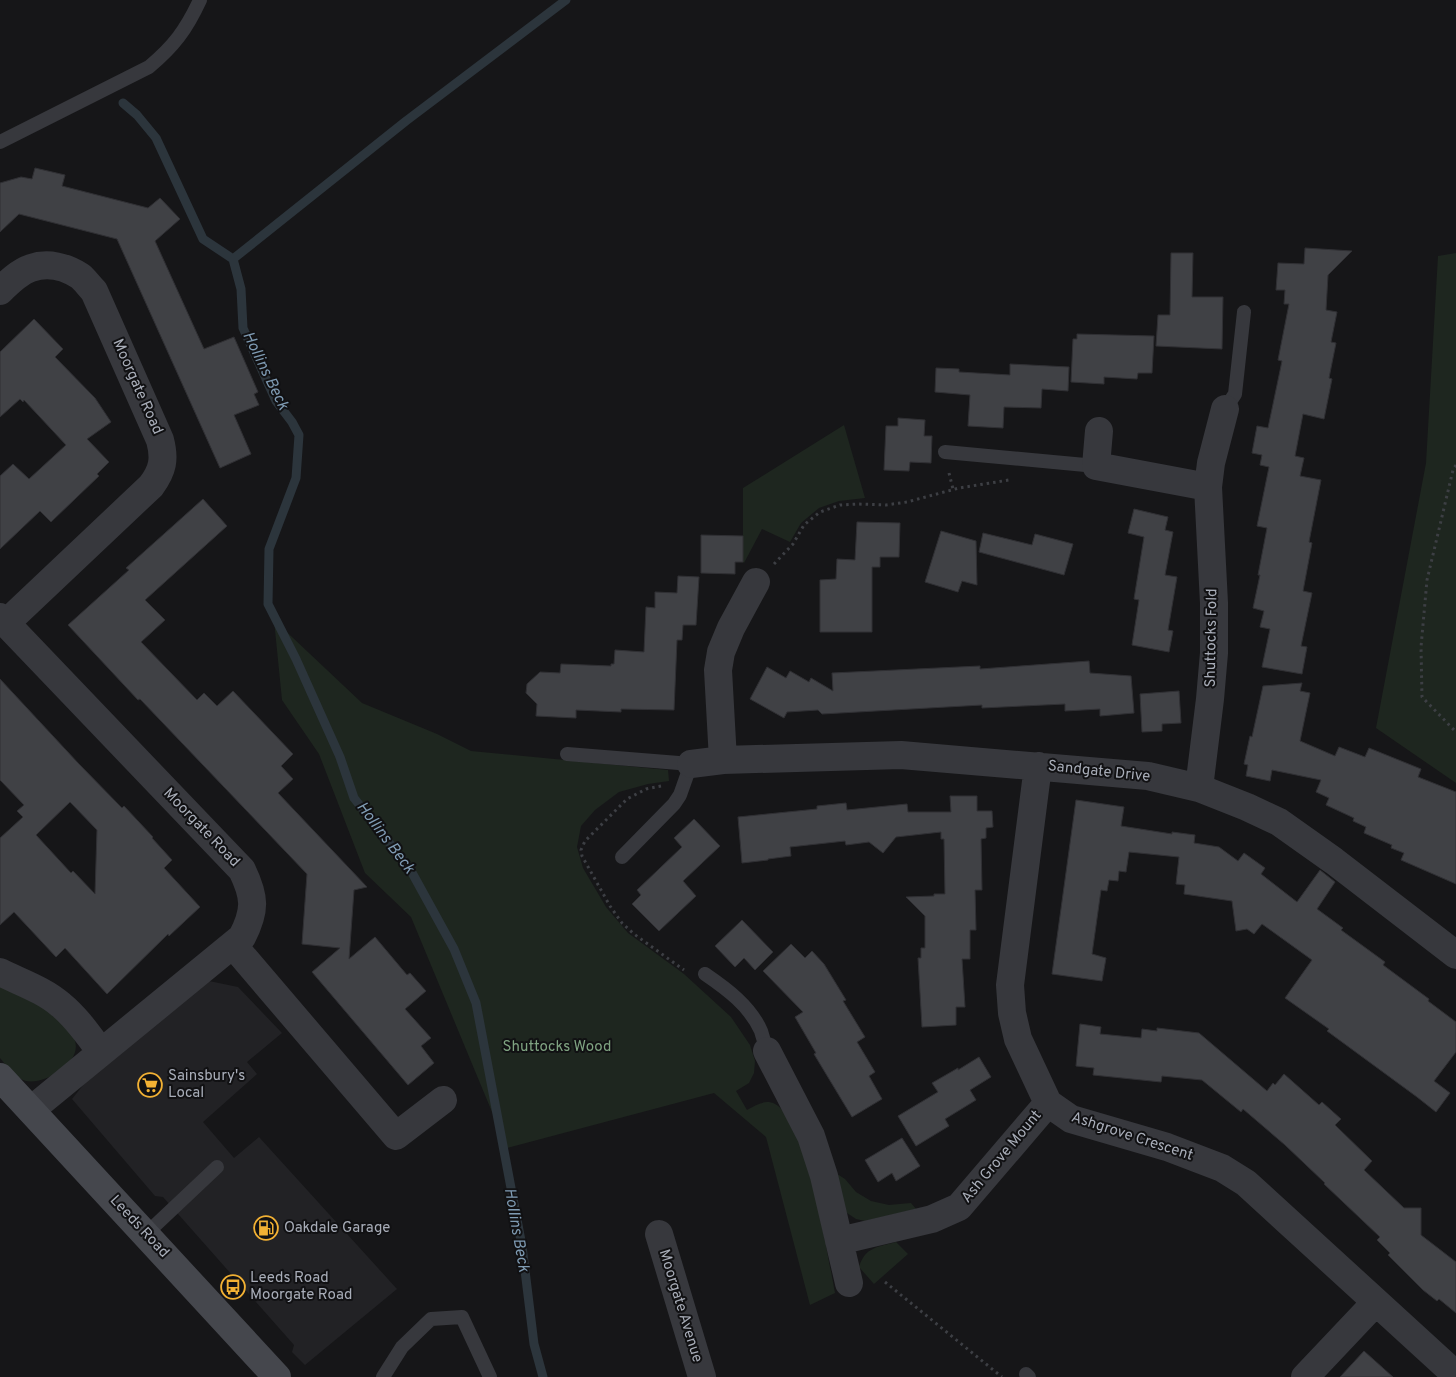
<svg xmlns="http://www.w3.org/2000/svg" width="1456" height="1377" viewBox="0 0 1456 1377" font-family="Overpass,sans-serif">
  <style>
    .built { fill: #222225 }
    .green { fill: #1e261f }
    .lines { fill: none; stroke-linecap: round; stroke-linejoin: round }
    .stream { stroke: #2c353c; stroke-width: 9 }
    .building { fill: #404145; stroke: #303034; fill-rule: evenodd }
    .path { stroke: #3d3f44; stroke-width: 3; stroke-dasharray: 2.5 4; stroke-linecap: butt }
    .service { stroke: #37383d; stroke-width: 14 }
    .minor { stroke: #37383d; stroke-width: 28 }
    .secondary { stroke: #45474d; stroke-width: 28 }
    .labels { text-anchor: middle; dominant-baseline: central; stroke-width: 4; stroke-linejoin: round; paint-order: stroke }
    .street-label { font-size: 15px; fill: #a8adb8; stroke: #111113 }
    .park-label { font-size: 15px; fill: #7fa381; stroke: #111113 }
    .poi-label { font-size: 15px; fill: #a8adb8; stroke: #111113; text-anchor: start }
    .water-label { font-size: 16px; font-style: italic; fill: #7f9bb3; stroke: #111113 }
  </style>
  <rect width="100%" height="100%" fill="#161618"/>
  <path class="built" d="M209 981 238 987 282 1033 247 1062 257 1074 203 1122 234 1158 259 1137 397 1289 305 1365 292 1352 294 1345 163 1197 155 1196 72 1099 92 1074Z"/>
  <path class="green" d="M1456 253V783L1376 728 1426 463 1438 256Z
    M844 425 865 498 839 501 819 508 801 523 790 542 762 529 744 563 743 562V488Z
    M274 620 362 703 437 734 471 751 668 770 669 781 648 784 619 792 595 810 581 826 577 847 583 868 606 907 628 933 684 974 731 1017 750 1045 755 1061 754 1073 749 1083 736 1091 747 1110C756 1105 765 1099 775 1104 806 1120 828 1256 835 1293L810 1305 766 1137 714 1093 507 1148 411 917 365 873 319 754 282 700Z
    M0 984C25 996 49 1006 67 1028 70 1032 74 1036 75 1041 82 1063 45 1085 26 1081 15 1078 7 1066 0 1058Z
    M834 1172 845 1179 856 1192 871 1201 889 1205 911 1203 916 1209 865 1221 856 1219 847 1213 842 1204Z
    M896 1242 908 1254 874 1284 859 1267C865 1247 878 1247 896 1242Z"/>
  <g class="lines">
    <path class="stream" d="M123 103 137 115 156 138 203 239 233 259
      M233 259 241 289 243 328 276 401 292 422 299 435 296 478 269 549 268 604 296 659 340 757 354 798 410 869 454 949 476 1003 522 1246 534 1344 543 1377
      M233 259 406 121 566 0"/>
  </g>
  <path class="building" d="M35 168 65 175 62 186 148 208 160 198 180 219 155 241 204 349 234 337 258 392 254 394 259 405 234 415 251 454 220 468 117 239 19 214 0 232V183L21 177 32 179Z
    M1305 248 1352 251 1328 275 1326 310 1337 312 1331 342 1336 343 1329 378 1332 379 1324 419 1303 414 1295 456 1304 458 1300 476 1321 480 1309 542 1312 543 1303 591 1312 593 1301 646 1307 647 1302 674 1262 667 1270 629 1260 627 1264 611 1253 608 1260 575H1258L1267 528 1257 526 1269 467 1260 465 1262 455 1252 453 1257 426 1268 428 1282 361 1278 360 1289 304H1284L1285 290H1276L1278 263 1304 264Z
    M1171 253H1193L1192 297H1223L1222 349 1156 346 1158 315H1170Z
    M34 319 63 349 55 357 95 398 111 422 87 439 109 462 97 474 99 476 51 522 40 511 0 549V476L13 464 29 479 66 445 24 400 23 402 20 399 0 417V352Z
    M1077 334 1154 336 1152 373H1138L1137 379 1104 377V384L1071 382 1073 339H1077Z
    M1010 364 1069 367 1068 391 1042 389 1041 408 1004 407 1003 428 968 426 970 395 935 392 936 368 959 369V372L1010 375Z
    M898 418 925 420 924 436H932L931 463 910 462 909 471 884 470 886 426H898Z
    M203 499 227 526 145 600 165 620 141 642 197 700 204 693 217 706 233 691 293 754 281 766 293 779 278 793 367 887 354 890 349 959 375 937 407 975 410 973 426 991 405 1009 431 1038 421 1046 434 1063 408 1085 312 972 340 948 302 944 307 874 140 699 138 700 68 625 129 570 126 568Z
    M1134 509 1168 517 1165 530 1173 532 1165 575 1177 577 1168 630 1173 631 1169 652 1132 645 1139 600 1134 599 1144 537 1128 533Z
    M857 522 900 523 899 557H880V567H872V632H820V580L836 579 837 559 855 560Z
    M941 531 976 541 977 585 962 581 958 592 925 582Z
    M983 533 1032 545 1035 534 1073 544 1064 575 979 552Z
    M701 535 743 536V562H735V574L701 573Z
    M678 576 699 577 696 625H683L682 640H677L674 710 621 709V712L576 710V718L536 716 537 704 526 693 527 684 540 672 560 673 561 664 611 666V664H614L615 650 644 652 646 607 655 608V592L677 593Z
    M1089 661 1090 673 1131 676 1134 713 1100 716V709L1065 711V704L982 708V705L822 714 818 710 787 712 784 718 750 699 767 667 786 678 790 671 809 682 811 678 833 691 832 673 980 666V669Z
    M0 679 79 764 122 808 124 806 153 837 152 838 172 860 164 868 200 907 169 936 168 934 107 994 65 948 56 957 14 912 0 925V838L23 817 17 811 24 805 0 780ZM70 802 97 830 95 894 73 871 71 873 36 835Z
    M1302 683 1300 691 1310 693 1300 741 1335 756 1339 747 1365 757 1369 748 1421 769 1418 777 1456 792V884L1401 860 1404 853 1391 848 1392 845 1364 833 1366 827 1353 821 1354 818 1326 805 1329 798 1316 792 1321 780 1272 770 1270 781 1246 776 1248 765 1244 764 1250 736 1252 737 1263 686Z
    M1179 691 1181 723 1162 724V731L1142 732 1140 694Z
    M950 796H977V811H992L993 827 986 828V838L981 839 982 890H975L976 930H970V959H962L965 1007H956V1025L922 1027 918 958H921V948H925V916L906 897 934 896V894H945L944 839H941V832L896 837 883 853 869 842 846 845 845 841 790 847 791 856 768 859V860L742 863 738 817 817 809V806L846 803 847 810 907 804 908 812H951Z
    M1076 800 1124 807 1121 826 1172 834V832L1195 835 1194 843 1219 847 1238 861 1244 853 1265 868 1261 874 1297 902 1320 870 1335 882 1317 909 1343 928 1341 930 1385 962 1383 965 1429 999 1428 1001 1456 1022V1052L1434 1081 1450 1093 1436 1112 1417 1097 1327 1031 1329 1029 1285 998 1312 960 1262 924 1254 934 1247 929 1236 931 1232 901 1184 894 1185 885 1176 884 1179 857 1129 852 1126 872 1119 871 1118 881 1109 880 1107 891 1101 890 1092 954 1106 958 1102 981 1052 974Z
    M694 819 720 846 683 881 696 896 659 931 632 904 641 895 637 890 682 847 674 838Z
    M742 920 773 952 755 970 744 958 735 967 715 946Z
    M791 944 805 958 812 951 824 964 846 1000 843 1001 865 1037 857 1042 875 1072 869 1076 882 1099 852 1117 814 1054 816 1053 795 1017 803 1012 763 971Z
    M1080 1024 1101 1027 1100 1034 1141 1038 1142 1029 1157 1031V1028L1199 1033 1267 1091 1273 1083 1275 1085 1284 1074 1319 1105 1322 1102 1341 1119 1335 1125 1372 1161 1364 1170 1404 1208H1421V1235L1456 1262V1313L1439 1299 1437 1301 1423 1290 1388 1255 1390 1253 1377 1240 1380 1237 1324 1184 1325 1183 1285 1145 1243 1109 1241 1112 1202 1080 1162 1076 1161 1082 1093 1075 1094 1068 1076 1066Z
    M979 1057 991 1077 970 1090 976 1100 945 1119 949 1126 916 1146 898 1116 938 1092 932 1083 958 1068V1070Z
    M902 1138 920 1166 896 1181 892 1173 878 1182 865 1160Z
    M1364 1351 1393 1377H1340Z"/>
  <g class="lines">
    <path class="path" d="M1456 465 1453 470 1427 580 1421 647 1422 697 1456 732
      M949 473 953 489
      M774 564 793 544 804 525 820 512 840 505 858 504 886 505 907 502 959 488 1009 480
      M661 786 646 789 627 799 585 841 581 850 582 856 610 906 622 923 634 934 684 970
      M885 1282 1002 1377"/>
    <path class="service" d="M0 142 149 67C174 46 186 30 200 0
      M1225 409 1235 394 1244 312
      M945 452 1096 466
      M567 754 691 764 680 795 674 804 622 857
      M705 974C727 989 750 1006 761 1031 763 1038 765 1044 767 1051
      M146 1234 217 1167
      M1026 1374 1029 1377
      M383 1377 402 1347 431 1319 462 1317 490 1377"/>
    <path class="minor" d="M0 291C9 282 19 272 31 268 48 262 66 267 80 276 85 280 89 286 94 291L160 440C165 459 163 470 151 486L6 623
      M1099 431 1096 466 1208 487
      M0 617 242 870C255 897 256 910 242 937L31 1110
      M723 760 718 670 721 652 731 628 756 582
      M691 764 723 760 901 755 1148 776 1199 788 1247 807 1279 822 1334 861 1456 955
      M1038 766 1010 985 1012 1013 1018 1039 1048 1103 1071 1119 1167 1147 1222 1168 1246 1183 1456 1375
      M1199 788 1210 699 1214 653V603L1208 487 1211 463 1225 409
      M233 945 396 1136 443 1100
      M0 972C20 982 44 990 61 1005 77 1018 89 1036 101 1052
      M767 1051 811 1136 824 1176 849 1283
      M659 1234 702 1377
      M839 1241 932 1219 959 1207 1048 1103
      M1305 1377 1375 1303"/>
    <path class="secondary" d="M0 1077 277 1377"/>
  </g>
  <defs>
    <g id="supermarket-ring" transform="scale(1.25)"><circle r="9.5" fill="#111113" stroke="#f2b134" stroke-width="1.5"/><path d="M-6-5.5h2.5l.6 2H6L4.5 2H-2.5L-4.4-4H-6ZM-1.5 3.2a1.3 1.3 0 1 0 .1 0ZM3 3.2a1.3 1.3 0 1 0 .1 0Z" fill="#f2b134"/></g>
    <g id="fuel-ring" transform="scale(1.25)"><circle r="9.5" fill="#111113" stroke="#f2b134" stroke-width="1.5"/><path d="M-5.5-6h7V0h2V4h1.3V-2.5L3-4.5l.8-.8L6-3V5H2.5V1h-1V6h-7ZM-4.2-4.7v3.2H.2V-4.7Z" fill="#f2b134"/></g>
    <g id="bus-ring" transform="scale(1.25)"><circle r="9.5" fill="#111113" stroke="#f2b134" stroke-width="1.5"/><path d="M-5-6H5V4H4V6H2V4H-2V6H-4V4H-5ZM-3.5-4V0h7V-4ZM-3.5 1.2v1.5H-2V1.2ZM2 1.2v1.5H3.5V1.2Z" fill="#f2b134"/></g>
  </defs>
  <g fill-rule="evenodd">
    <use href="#supermarket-ring" x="150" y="1085"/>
    <use href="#fuel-ring" x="266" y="1228"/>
    <use href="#bus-ring" x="233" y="1287"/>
  </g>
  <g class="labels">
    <g class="street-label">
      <text transform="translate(137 387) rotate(66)">Moorgate Road</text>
      <text transform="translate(1212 638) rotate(-89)">Shuttocks Fold</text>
      <text transform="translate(1099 772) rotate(6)">Sandgate Drive</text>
      <text transform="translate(201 828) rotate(46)">Moorgate Road</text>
      <text transform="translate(1132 1137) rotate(18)">Ashgrove Crescent</text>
      <text transform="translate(1002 1157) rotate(-50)">Ash Grove Mount</text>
      <text transform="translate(139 1227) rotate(47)">Leeds Road</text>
      <text transform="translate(680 1306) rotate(73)">Moorgate Avenue</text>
    </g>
    <g class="park-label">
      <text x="557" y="1047">Shuttocks Wood</text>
    </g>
    <g class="poi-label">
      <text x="168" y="1076">Sainsbury's<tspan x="168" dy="17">Local</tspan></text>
      <text x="284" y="1228">Oakdale Garage</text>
      <text x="250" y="1278">Leeds Road<tspan x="250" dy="17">Moorgate Road</tspan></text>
    </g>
    <g class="water-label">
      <text transform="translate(265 371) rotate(64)">Hollins Beck</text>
      <text transform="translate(385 838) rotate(53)">Hollins Beck</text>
      <text transform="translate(516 1230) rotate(80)">Hollins Beck</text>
    </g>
  </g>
</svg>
